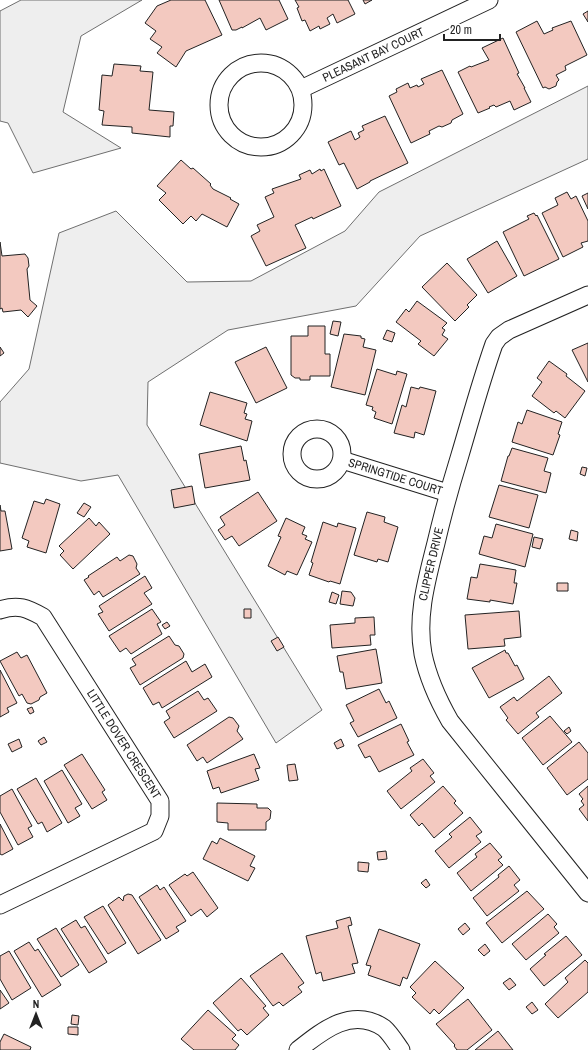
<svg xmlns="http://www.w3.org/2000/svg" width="588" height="1050" viewBox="0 0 588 1050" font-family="'Archivo Narrow',sans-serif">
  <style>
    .green { fill: #eee; stroke: #6f6f6f }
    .building { fill: #f3c9c0; stroke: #222 }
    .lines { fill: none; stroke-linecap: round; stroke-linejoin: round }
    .minor-casing { stroke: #222; stroke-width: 19 }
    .minor { stroke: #fff; stroke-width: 17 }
    .labels { text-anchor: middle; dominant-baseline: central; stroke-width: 3; stroke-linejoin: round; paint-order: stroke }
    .street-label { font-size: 12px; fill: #222; stroke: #fff }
  </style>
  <rect width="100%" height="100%" fill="#fff"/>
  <path class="green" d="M21 0H142L81 36 63 112 121 148 33 173 8 123 0 121V11Z
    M588 86V159L420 236 356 306 228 330 148 382 147 425 322 710 276 743 118 475 81 481 0 463V402L29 369 59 233 116 211 187 282 251 281 345 231 379 192Z"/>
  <path class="building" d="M171 0H205L222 35 186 51 176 67 157 53 162 47 150 39 156 31 145 23 157 6Z
    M219 0H279L288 19 266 30 260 18 242 28V27L236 30H232Z
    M295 0H348L355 14 337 23 333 14 327 18 330 24 320 29 319 26 310 31 305 20 302 21 297 8 299 7Z
    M363 0H372L365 4Z
    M588 11V22L583 14Z
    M537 21 544 34 553 30 552 28 571 21 587 55 565 66 566 70 556 75 559 80 557 82 556 86 549 89 545 87 543 88 516 32Z
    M503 38 519 73 517 74 525 88H524L531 102 514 110 510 101 496 107 494 105 489 107 490 108 478 113 458 72 470 66 471 67 489 60 482 48Z
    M114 64 141 66 140 71 153 72 149 110 174 112 173 126H170V137L132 133V127L102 125 104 111 99 110 102 75 112 76Z
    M442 70 463 114 452 120 451 123 442 127 439 126 429 131 430 134 411 143 389 96 397 92 396 89 408 83 410 88 417 85 418 87 424 84 421 79Z
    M385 116 408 163 370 181V182L357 189 344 163 339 165 328 142 351 131 355 140 360 137 358 133 364 130 362 126Z
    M181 160 191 169 193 168 211 184 210 185 213 189 231 198 230 199 239 204 227 227 202 214 196 221 191 216 183 224 159 200 166 193 157 186Z
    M320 169 321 171 324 169 341 206 313 219 312 217 295 225 306 248 266 266 251 236 260 231 257 225 274 217 265 197 274 193 272 189 301 179 299 175 310 170 312 174Z
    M567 192 571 199 576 196 588 221V241L581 243 583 247 563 257 542 213 558 205 555 198Z
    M588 193V209L582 196Z
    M534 213 536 216 537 215 559 259 524 276 503 232 529 219 527 216Z
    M497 241 517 276 488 293 467 259Z
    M0 242 2 256 25 254 28 258 29 266 27 269 30 300 37 306 28 317 21 310 3 312 2 308 0 309Z
    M447 263 477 295 467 305 469 307 455 321 422 287Z
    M417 301 447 323 442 328 445 330 442 335 448 339 434 356 418 344 421 341 396 322 406 309 409 312Z
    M333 321 341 322 338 336 330 334Z
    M308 326H325V354H330V376H310V380H300V378H295L291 375V336H308Z
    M387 330 395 333 392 342 383 339Z
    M344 334 361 336V338L365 339 363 347 376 350 365 395 331 387Z
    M588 343V382L572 350Z
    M0 347 4 353 0 356Z
    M266 347 287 388 256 403 235 362Z
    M549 361 567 374 566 376 585 391 565 418 556 411 554 413 532 396 542 382 537 378Z
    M377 369 396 375 397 371 407 374 392 424 374 418 376 412 372 410 373 407 366 405Z
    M411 387 419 389 420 387 436 391 424 435 415 432 414 438 394 433 402 405 406 407Z
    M210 392 247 403 244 413 247 414 245 419 252 421 247 441 200 425Z
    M527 410 562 422 558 434 560 435 553 455 512 442 518 422 522 424Z
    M241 446 244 461 246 460 250 480 205 488 199 454Z
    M512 448 548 458 544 471 551 473 546 493 501 481 508 456H509Z
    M582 467 587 468 585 476 580 474Z
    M499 485 538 495 529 528 489 517Z
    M192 486 195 504 174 508 171 490Z
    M258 492 277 521 239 546 232 536 225 540 218 530 225 525 220 517Z
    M46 499 60 504 46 553 27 547 29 541 22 538 34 501 44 504Z
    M84 503 91 507 84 517 77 513Z
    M0 505 1 511H5L12 549 0 551Z
    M367 512 385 517 384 522 398 527 388 562 378 559 377 562 354 555Z
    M89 518 96 526 99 522 110 534 73 569 60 555 64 551 59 546Z
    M286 518 305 527 302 534 307 536 305 539 312 542 297 575 287 571 285 575 268 566 281 537 278 536Z
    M323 522 337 527 338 523 356 528 340 584 330 581 329 582 309 575 313 563 311 562Z
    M496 524 533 534 525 567 479 554 484 536 492 538Z
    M571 530 578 532 577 541 569 539Z
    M534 537 543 539 540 549 532 547Z
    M129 555 133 556 137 564 136 568 140 574 103 597 99 591 94 595 84 580 89 577 88 576 117 557 120 561Z
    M480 564 516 570 514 583H517L513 604 490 600V602L467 599 471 577 477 578Z
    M145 576 152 588 144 593 152 604 109 631 98 614 103 612 99 606Z
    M557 583H568V591H557Z
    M342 591 351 592 355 598 353 606 340 604Z
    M332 592 339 595 336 604 329 602Z
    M152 609 161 622 157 624 162 634 131 654 126 648 120 652 109 636Z
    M244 609H251V618H244Z
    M519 611 521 637 504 639 505 646 468 649 465 615Z
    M374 617 375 635H370L371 645 332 648 330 625 355 623V618Z
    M167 622 170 626 165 629 162 625Z
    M169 636 175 645 179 646 184 654 183 658 140 685 130 668 136 665 132 659Z
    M278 637 284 647 277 651 271 641Z
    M376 649 382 683 346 689 343 672H340L337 656Z
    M505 650 506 653H508L515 666 517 665 524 679 489 698 472 668Z
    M17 652 21 658 27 655 47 693 40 697 39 700 31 704 27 703 22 694 19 696 0 661Z
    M186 661 192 672 205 664 212 677 162 708 159 702 153 705 143 688Z
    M0 670 17 703 7 708 9 712 0 717Z
    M549 676 562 693 536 713 539 717 518 734 506 720 508 718 500 707 514 697 517 701Z
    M379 689 386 703 389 701 397 718 358 737 350 723 354 721 346 705Z
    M198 691 204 700 208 698 217 711 174 738 164 722 170 718 166 711Z
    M32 707 34 712 30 714 27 709Z
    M550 716 572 742 543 765 522 738Z
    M229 717 233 718 239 726 237 731 243 739 207 763 203 757 197 761 187 745Z
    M401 724 409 741 407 742 414 755 379 772 370 756 365 758 358 745Z
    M569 727 571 731 567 734 564 731Z
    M44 737 47 742 41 745 38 741Z
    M19 739 22 747 12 752 8 744Z
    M341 739 344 746 337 749 334 743Z
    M579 742 588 753V779L567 795 547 768Z
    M82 754 105 790 102 792 107 800 92 809 64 765Z
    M254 754 260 768 255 769 259 780 221 793 219 787 213 789 207 771Z
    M423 759 434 773 430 776 435 782 401 809 387 791 412 771 410 768Z
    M295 764 298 780 289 781 287 765Z
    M62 770 82 804 75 808 80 816 68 823 44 781Z
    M36 778 62 823 47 832 42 822 38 824 17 789Z
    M443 786 456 801 454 803 463 813 434 838 422 823 419 826 410 815Z
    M588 786V821L579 809 584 805 581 801 583 799 579 794Z
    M12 789 32 826 28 828 33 837 18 845 0 812V796Z
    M217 803 257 804V808H268L271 811 270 819 266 822V830H228V823L217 822Z
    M470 817 482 832 476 836 481 842 449 868 435 851 452 837 449 834Z
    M0 824 13 849 2 855 0 854Z
    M220 838 255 856 250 866 255 868 248 881 203 859 212 841 217 844Z
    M490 843 502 857 498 860 503 865 471 891 457 873 477 857 475 854Z
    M386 851 387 859 378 860 377 852Z
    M358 862 369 863 368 872 358 871Z
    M509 866 520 880 514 885 519 891 487 916 473 898 499 877 498 875Z
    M193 872 218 908 207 917 201 909 191 916 169 885 185 874 187 876Z
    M426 879 430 885 426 888 421 883Z
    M157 885 160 890 164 887 186 921 176 927 179 931 166 939 139 897Z
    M527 891 544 909 502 943 486 923Z
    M128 894 132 895 161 940 138 954 108 905 119 897 123 901 124 896Z
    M103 906 126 943 108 954 84 917Z
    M548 914 557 924 554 927 559 933 526 960 512 944Z
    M350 917 352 925 348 926 358 963 352 964 355 973 323 981 321 972 316 974 306 936 338 928 336 921Z
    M76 920 81 928 85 926 107 962 89 973 61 929Z
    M465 923 470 929 463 935 458 929Z
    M56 928 79 965 61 977 37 939Z
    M379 929 420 944 407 979 403 977 400 986 368 975 371 966 366 965Z
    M566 936 582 955 544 986 530 969 546 955 544 954Z
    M29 942 35 951 38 949 61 985 42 997 14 951Z
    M485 944 490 951 484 956 478 950Z
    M9 951 31 988 12 1000 0 979V956Z
    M282 953 304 983 298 987 302 992 283 1006 279 1002 273 1006 250 976Z
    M585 960 588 963V992L558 1018 545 1004 568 982 565 978Z
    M435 961 464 988 439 1014 434 1009 430 1014 412 997 416 993 410 987Z
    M241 978 266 1006 263 1008 269 1015 247 1035 241 1029 238 1031 213 1003Z
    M510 978 516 985 509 990 503 983Z
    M0 990 9 1003 0 1009Z
    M468 999 492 1030 467 1050H457L454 1046 455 1045 436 1024Z
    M532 1002 538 1010 532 1014 526 1007Z
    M208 1010 236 1035 232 1039 239 1045 235 1050H194L181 1039Z
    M72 1015 79 1016 78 1025 71 1024Z
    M68 1027H78V1035L68 1034Z
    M498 1031 513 1050H475Z
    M4 1034 31 1047 30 1050H0V1042Z"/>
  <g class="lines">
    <g class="minor-casing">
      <g id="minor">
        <circle cx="261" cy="105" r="42"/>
        <path id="s1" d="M301 89 489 0"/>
        <path d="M588 295 509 330 499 337 494 344C481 381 471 418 460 455 451 484 443 513 436 543 427 579 416 616 423 654 428 678 438 700 450 721L588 893"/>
        <circle cx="317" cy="454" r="25"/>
        <path id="s2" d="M342 460 448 493"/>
        <path id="s3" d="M0 610C18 604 27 608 43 617L160 801V816L154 831 0 905"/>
        <path d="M298 1050C322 1031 352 1006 384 1028 390 1033 396 1043 401 1050"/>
      </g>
    </g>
    <use href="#minor" class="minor"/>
  </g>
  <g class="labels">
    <g class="street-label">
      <text stroke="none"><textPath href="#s1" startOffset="80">PLEASANT BAY COURT</textPath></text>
      <text stroke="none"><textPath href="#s2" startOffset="56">SPRINGTIDE COURT</textPath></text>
      <text transform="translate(431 564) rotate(-77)">CLIPPER DRIVE</text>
      <text stroke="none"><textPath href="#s3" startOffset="196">LITTLE DOVER CRESCENT</textPath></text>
    </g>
  </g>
  <g transform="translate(36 1014)" stroke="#ffffff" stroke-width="3" paint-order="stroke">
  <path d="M0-3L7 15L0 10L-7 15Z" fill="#222222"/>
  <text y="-6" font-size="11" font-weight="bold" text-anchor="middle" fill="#222222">N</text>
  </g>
  <path d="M444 34v6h56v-6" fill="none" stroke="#222222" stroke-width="2"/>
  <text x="450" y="34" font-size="12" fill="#222222" stroke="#ffffff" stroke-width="3" paint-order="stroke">20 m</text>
</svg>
